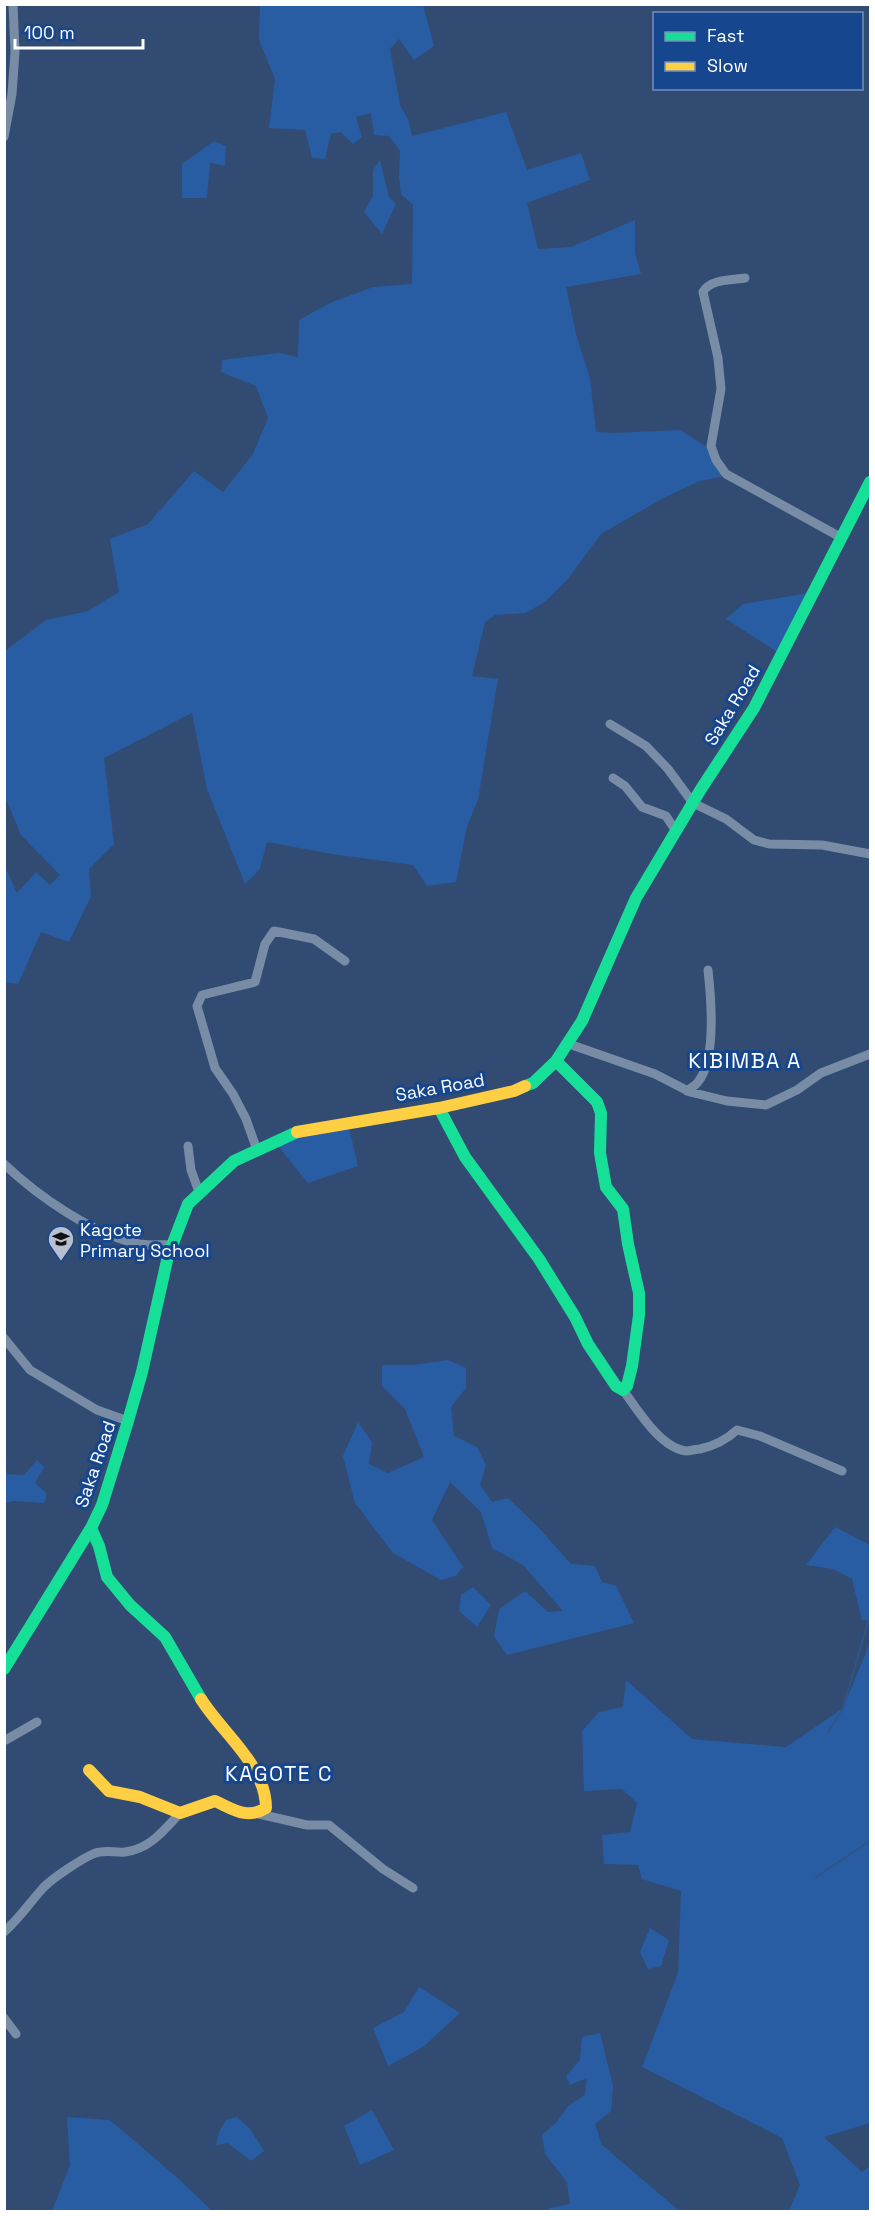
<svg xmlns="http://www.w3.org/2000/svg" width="875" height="2216" viewBox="0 0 875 2216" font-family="'Space Grotesk',sans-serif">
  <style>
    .green { fill: #295da3 }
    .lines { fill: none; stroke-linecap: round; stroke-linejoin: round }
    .stream { stroke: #315487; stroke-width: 2 }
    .street { stroke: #788ca5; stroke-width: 9 }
    .fast { stroke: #16e098; stroke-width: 12 }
    .slow { stroke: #ffcf43; stroke-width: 12 }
    .labels { text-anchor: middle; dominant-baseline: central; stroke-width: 6; stroke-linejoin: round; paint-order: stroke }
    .street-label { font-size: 18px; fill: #fff; stroke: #16468d }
    .poi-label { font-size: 18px; fill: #fff; stroke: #16468d; text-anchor: start }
    .quarter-label { font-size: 21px; letter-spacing: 1.5px; fill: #fff; stroke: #16468d }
  </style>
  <rect width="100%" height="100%" fill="#314b72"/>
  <path class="green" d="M260 5H423L434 46 414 60 399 39 390 49 400 105 409 121 412 136 506 112 527 170 581 153 590 180 527 203 538 249 571 247 635 220V253L641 274 566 287 577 338 590 378 596 432 615 433 680 430 707 447 725 476 700 481 665 497 601 534 567 580 546 601 526 613 495 615 485 622 472 676 498 679 478 800 467 826 456 882 427 886 413 865 332 854 267 842 260 869 245 884 207 789 192 713 104 758 114 844 89 869 91 896 69 942 41 932 18 984 5 982 4 865 17 893 36 872 50 885 60 875 21 835 7 801 5 802V651L46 620 88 611 119 592 110 539 148 524 194 471 223 492 253 454 268 418 256 386 221 372 222 360 279 353 298 357 299 320 330 303 373 287 412 284 413 205 401 194 399 177 400 151 389 136 374 135 371 113 356 117 362 137 353 144 341 132 331 134 325 159 312 158 305 130 269 128 275 79 259 40Z
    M214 141 226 146 225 166 210 163 207 198H182V164Z
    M380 160 389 197 396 204 382 234 364 212 373 196V170Z
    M808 593 777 652 726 619 743 604Z
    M349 1128 358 1166 308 1183 278 1146 300 1137Z
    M448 1360 466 1368V1388L451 1407 454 1436 477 1447 486 1465 480 1485 492 1502 508 1498 538 1527 571 1564 595 1566 602 1582 616 1586 634 1623 507 1655 494 1636 499 1609 525 1591 548 1612 563 1611 523 1565 492 1548 481 1512 450 1482 432 1520 463 1567 456 1576 441 1580 393 1553 355 1503 343 1456 358 1422 372 1442 369 1464 388 1473 424 1457 405 1409 382 1386V1365H413Z
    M37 1460 44 1467 35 1483 47 1494 44 1503 13 1501 5 1503V1461L7 1462 5 1474 24 1475Z
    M835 1527 870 1545V1620H862L852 1579 833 1569 806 1565Z
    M473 1587 491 1605 477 1627 459 1611 461 1595Z
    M870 1643V2123L824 2137 862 2172 870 2166V2211H789L800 2185 782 2138 642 2067 678 1973 681 1891 642 1879 638 1865 604 1864 602 1835 630 1832 637 1803 622 1789 584 1791 582 1731 599 1712 623 1707 626 1680 692 1739 786 1747 843 1708Z
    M650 1928 669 1940 661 1966 648 1969 640 1952Z
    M419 1987 460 2013 423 2047 388 2066 373 2028 404 2012Z
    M600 2033 613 2086 611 2111 595 2124 602 2145 677 2209 676 2211H549V2208L570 2204 567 2182 545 2154 542 2135 556 2123 569 2105 585 2095 587 2078 570 2085 566 2076 580 2060 582 2037Z
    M372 2110 394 2150 360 2165 344 2126Z
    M67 2117 110 2120 180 2180 212 2211H52L70 2165Z
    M237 2117 250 2129 264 2151 251 2161 228 2143 216 2145 219 2132 226 2120Z"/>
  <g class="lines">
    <path class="stream" d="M828 1732 843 1708 870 1615
      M816 1877 870 1841"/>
    <path class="street" d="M4 137 12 94 15 52 13 4
      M745 278C732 280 710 279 703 292L718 358 721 389 711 446 716 460 726 474 842 538
      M610 724 646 746 668 769 693 803 726 819 754 840 769 844 822 845 870 854
      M613 778 625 786 642 807 666 816 676 831
      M569 1044 655 1074 690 1092 727 1101 766 1105 797 1090 821 1073 870 1054
      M687 1091C691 1088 696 1085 698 1082 717 1059 711 997 708 970
      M188 1146 191 1170 199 1192
      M257 1150 246 1119 233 1094 215 1068 197 1006 202 995 255 982 265 944 274 931 314 939 345 961
      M4 1164C39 1197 92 1234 139 1244 150 1246 162 1244 172 1245
      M4 1338 30 1370 97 1410 128 1421
      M623 1390C637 1409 660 1448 686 1451 690 1451 696 1449 700 1449 714 1446 726 1440 737 1430L760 1436 842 1471
      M4 1741 37 1722
      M259 1814 307 1825H329L383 1869 413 1888
      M4 1932C20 1918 30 1902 44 1887 54 1877 80 1860 93 1854 104 1849 114 1853 125 1852 150 1849 164 1830 180 1813
      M4 2018 16 2034"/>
    <path class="fast" d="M525 1086 533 1083 556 1061 582 1021 636 898 701 789 754 708 870 482
      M439 1108 465 1157 539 1259 575 1317 588 1344 616 1386 623 1390 627 1386 632 1366 639 1315V1293L628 1244 623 1209 606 1187 600 1153 601 1113 597 1102 556 1061
      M91 1528 99 1546 107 1577 130 1605 165 1637 201 1699
      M4 1669 91 1528 102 1505 128 1421 142 1372 168 1256 188 1204 234 1161 297 1132"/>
    <path class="slow" d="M297 1132 439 1108 514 1091 525 1086
      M89 1770 109 1791 140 1797 180 1813 215 1801C233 1809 247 1820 266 1808 266 1765 222 1733 201 1699"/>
  </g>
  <defs>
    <g id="school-pin" transform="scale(1.35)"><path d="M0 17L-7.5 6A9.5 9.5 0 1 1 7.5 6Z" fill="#b7c0ce" stroke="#16468d"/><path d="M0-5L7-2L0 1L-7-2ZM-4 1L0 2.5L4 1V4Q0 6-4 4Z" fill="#111"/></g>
  </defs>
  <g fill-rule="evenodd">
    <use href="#school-pin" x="61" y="1239"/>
  </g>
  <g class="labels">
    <g class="street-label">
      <text transform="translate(732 705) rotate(-59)">Saka Road</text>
      <text transform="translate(440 1087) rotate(-10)">Saka Road</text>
      <text transform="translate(95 1464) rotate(-71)">Saka Road</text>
    </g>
    <g class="poi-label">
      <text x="80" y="1229">Kagote<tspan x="80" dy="21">Primary School</tspan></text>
    </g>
    <g class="quarter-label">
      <text x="745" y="1060">KIBIMBA A</text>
      <text x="279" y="1773">KAGOTE C</text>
    </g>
  </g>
  <rect width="875" height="2216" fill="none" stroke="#ffffff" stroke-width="12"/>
  <rect x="653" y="12" width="210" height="78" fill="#16468d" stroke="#7390bb" stroke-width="1.5"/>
  <rect x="665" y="32" width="30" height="9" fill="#16e098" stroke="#7390bb" stroke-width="1.5"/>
  <text x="707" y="42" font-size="18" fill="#ffffff">Fast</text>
  <rect x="665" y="62" width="30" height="9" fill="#ffcf43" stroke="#7390bb" stroke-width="1.5"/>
  <text x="707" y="72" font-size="18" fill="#ffffff">Slow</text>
  <path d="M15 39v9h128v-9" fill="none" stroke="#ffffff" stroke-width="3"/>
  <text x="24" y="39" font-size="18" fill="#ffffff" stroke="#16468d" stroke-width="4.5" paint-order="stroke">100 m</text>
</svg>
